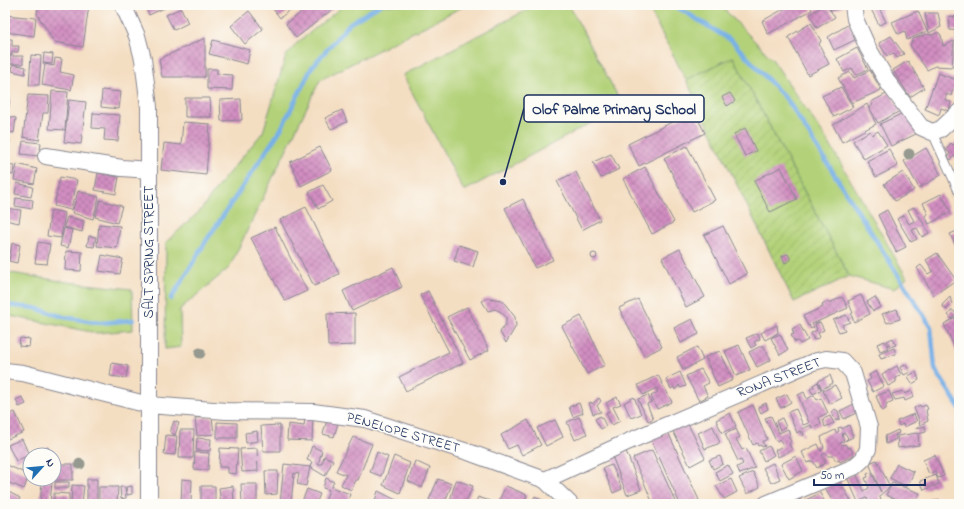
<svg xmlns="http://www.w3.org/2000/svg" width="964" height="509" viewBox="0 0 964 509" font-family="'Indie Flower',sans-serif">
  <style>
    .grass { fill: #b2d178; stroke: #66806b }
    .garden { fill: url(#garden-furrows); stroke: #66806b }
    .lines { fill: none; stroke-linecap: round; stroke-linejoin: round }
    .stream { stroke: #77b0e7; stroke-width: 4.5 }
    .building { fill: url(#building-cross-hatch) }
    .lane-casing { stroke: #888690; stroke-width: 10 }
    .street-casing { stroke: #888690; stroke-width: 18 }
    .lane { stroke: #fff; stroke-width: 8 }
    .street { stroke: #fff; stroke-width: 16 }
    .tree { fill: #95998f }
    .labels { text-anchor: middle; dominant-baseline: central; stroke-width: 3; stroke-linejoin: round; paint-order: stroke }
    .street-label { font-size: 14px; fill: #1b2f5e; stroke: #fdfcf7 }
    .leader { fill: none; stroke: #1b2f5e; stroke-width: 1.5 }
    .callout-dot { fill: #1b2f5e; stroke: #fdfcf7; stroke-width: 1.5 }
    .callout { fill: #fdfcf7; stroke: #1b2f5e; stroke-width: 1.5 }
    .callout-label { font-size: 15px; text-anchor: middle; font-weight: bold; fill: #1b2f5e }
  </style>
  <defs>
    <pattern id="garden-furrows" width="10" height="10" patternUnits="userSpaceOnUse"><rect width="10" height="10" fill="#b2d178"/><path d="M-1 1l2-2M0 10L10 0M9 11l2-2" fill="none" stroke="#98b46a"/></pattern>
    <pattern id="building-cross-hatch" width="8" height="8" patternUnits="userSpaceOnUse"><rect width="8" height="8" fill="#d28ec1"/><path d="M0 0l8 8M0 8l8-8" fill="none" stroke="#aa74a0"/></pattern>
  </defs>
  <rect width="100%" height="100%" fill="#fdfcf7"/>
  <filter id="ink" filterUnits="userSpaceOnUse"><feTurbulence type="fractalNoise" baseFrequency=".025" numOctaves="2"/><feDisplacementMap in="SourceGraphic" scale="8" xChannelSelector="R" yChannelSelector="G"/><feConvolveMatrix kernelMatrix="1 2 1 2 8 2 1 2 1" color-interpolation-filters="sRGB"/></filter>
  <filter id="wash" filterUnits="userSpaceOnUse"><feTurbulence type="fractalNoise" baseFrequency=".012" numOctaves="4" result="noise"/><feDisplacementMap in="SourceGraphic" scale="16" xChannelSelector="R" yChannelSelector="G"/><feGaussianBlur stdDeviation="0.9" result="paint"/><feColorMatrix in="noise" values="0 0 0 0 0 0 0 0 0 0 0 0 0 0 0 0 0 1.4 0 .05"/><feComposite in="paint" operator="in"/></filter>
  <g filter="url(#wash)">
    <rect width="100%" height="100%" fill="#f4dec2"/>
    <path class="grass" d="M344 5H466L320 80 229 268 180 309 181 347 165 349 166 242 200 211 223 180 263 132 286 56 297 43Z
      M536 5H569L623 106 464 191 403 75Z
      M643 5H720L772 59 829 143 907 278 894 289 849 276 733 57 686 80 648 7Z
      M5 272 67 282 132 289 133 330 97 333 5 315Z"/>
    <path class="garden" d="M733 57 849 276 794 302 686 80Z"/>
    <g class="lines">
      <path class="stream" d="M674 5 732 41 788 101 931 327 935 369 959 407
        M171 299 206 241 281 129 312 67 350 23 380 5
        M5 305 35 308 64 317 100 323 133 320"/>
    </g>
    <g id="blocks">
      <path class="building" d="M38 5H89L83 47 54 42 37 14Z
        M144 5H171L149 15Z
        M270 5H287L290 10 280 18Z
        M311 5H338L296 38 286 24Z
        M791 5H810L812 10 768 34 762 21Z
        M824 5H826L835 17 817 28 810 14Z
        M829 5H843V7L831 11Z
        M869 5H890L880 10 886 22 879 25Z
        M181 8 188 23 174 30 166 15Z
        M249 11 263 29 245 44 231 26Z
        M918 11 927 31 907 40 905 31 898 34 892 22Z
        M925 13H938L941 27 929 33Z
        M5 15 36 18 34 36 5 32Z
        M949 16 959 17V31L950 30Z
        M811 23 821 41 819 44 829 64 808 75 788 37Z
        M849 24 857 39 834 50 828 37Z
        M938 32 941 35 943 46 954 41 952 67 935 66 927 70 910 45 913 39 926 34 933 35Z
        M956 34H959V66H955Z
        M891 36 904 54 897 58 894 53 887 56 879 43Z
        M205 38V77H162L159 59Z
        M5 39H12V46H19L18 52H12V55H5Z
        M213 40 250 50 247 64 209 54Z
        M857 48 868 69 856 75 852 68 844 72 837 59Z
        M44 53 53 54 52 64 43 63Z
        M31 55 41 56 39 85H29Z
        M10 56H23V64H10Z
        M55 58 62 59 60 72 74 75 71 90 42 85 45 64 54 66Z
        M908 61 924 88 910 97 893 70Z
        M13 64 26 67 25 74 12 71Z
        M5 65 10 66 9 86H5Z
        M207 69H217V74L233 75 232 90 207 89Z
        M870 70 881 90 852 103 838 78 850 72 854 78Z
        M938 73 959 81V92L953 89 951 96 947 94 945 100 951 102 949 111 941 108 939 115 925 109Z
        M841 87 853 107 834 117 822 96Z
        M102 90 121 92 119 109 101 107Z
        M52 91 68 92 65 130 49 129Z
        M890 92 900 111 878 123 869 107 873 105 871 102Z
        M730 93 735 101 727 106 722 97Z
        M28 95 49 96 48 113H43L39 140 23 137Z
        M5 96 10 97 8 112 5 111Z
        M185 98H210L211 117H185Z
        M241 99 242 120 221 121 220 100Z
        M69 100 86 102 81 144 64 142Z
        M867 104 876 124 842 142 833 125Z
        M342 110 347 122 331 129 325 118Z
        M694 111 705 133 639 166 628 144Z
        M907 111 918 133 891 146 880 124Z
        M93 113 120 115 118 141 104 140 105 129 92 128Z
        M5 116 16 118 14 133 5 131Z
        M183 122 210 124 206 175 161 170 164 143 181 145Z
        M745 128 756 151 745 156 734 134Z
        M870 131 872 135 878 131 887 145 864 159 853 141Z
        M5 138 10 139 7 157 5 156Z
        M958 139 959 160 954 156 951 160 948 157 950 153 946 150 951 143 953 145Z
        M23 141 41 143 39 156 21 154Z
        M687 146 715 200 692 212 664 158Z
        M320 147 332 170 301 186 290 162Z
        M926 148 941 175 919 188 904 161Z
        M889 149 898 166 876 177 867 161Z
        M611 154 619 169 601 178 593 162Z
        M17 164 37 169 34 184 14 180Z
        M5 165 14 166 13 175 5 173Z
        M645 167 674 222 652 234 623 179Z
        M781 167 797 199 770 212 754 181Z
        M576 172 600 220 582 230 557 181Z
        M903 172 914 190 895 201 884 184Z
        M98 173 119 177 116 194 95 190Z
        M60 177 77 180 71 210 54 206Z
        M5 182 10 183 8 196 5 195Z
        M17 183 33 187 31 197 15 194Z
        M323 185 332 201 318 209 309 192Z
        M78 191 99 197 93 219 72 213Z
        M941 194 951 212 929 224 925 216 928 214 923 203Z
        M16 198 33 200 32 209 15 206Z
        M523 199 553 260 535 268 505 208Z
        M100 200 122 206 117 223 95 217Z
        M306 207 339 274 314 286 280 220Z
        M914 207 929 233 922 237 917 228 912 230 917 239 911 242 897 219 904 215 909 224 914 221 908 210Z
        M5 208 21 210 19 223 5 220Z
        M51 210 65 213 61 238 47 236Z
        M887 210 906 247 896 252 878 215Z
        M67 217 84 221 82 232 64 227Z
        M99 224 120 226 117 248 97 246Z
        M5 226H8L6 239H5Z
        M723 226 747 274 729 284 704 235Z
        M275 227 307 291 285 301 251 238Z
        M64 228 72 230 68 248 60 246Z
        M957 231 959 234V253L950 234Z
        M89 236 96 237 94 247 87 246Z
        M38 242 50 244 47 264 35 263Z
        M12 243 20 245 17 263 9 261Z
        M459 245 478 251 473 267 454 261Z
        M680 249 705 297 686 307 662 258Z
        M66 251 82 252 81 271 65 270Z
        M937 253 956 280 934 295 917 268 921 265 928 274 933 271 926 260Z
        M591 256a3 3 0 1 1 6 0a3 3 0 1 1-6 0Z
        M788 254 791 260 785 263 782 256Z
        M102 255 123 259 120 274 99 271Z
        M393 267 402 287 352 311 343 291Z
        M428 291 463 363 406 391 399 377 449 352 420 295Z
        M861 295 870 314 854 322 851 314 853 313 848 301Z
        M842 297 848 308 812 324 814 327 811 329 809 325 808 326 803 316 823 307 822 304 828 301 829 303Z
        M875 297 881 307 873 311 867 302Z
        M950 297 952 304 946 310 942 305Z
        M488 298 502 300 515 317 516 326 506 343 500 332 506 324V317L501 312 495 309 488 311 482 301Z
        M638 299 662 347 644 356 619 308Z
        M467 307 489 350 470 360 447 317Z
        M897 309 900 319 887 323 882 314Z
        M952 310 957 314 952 319 948 315Z
        M355 313V345L328 346 327 314Z
        M846 315 850 322 842 325 845 330 839 332 833 320Z
        M581 316 605 365 587 374 562 326Z
        M959 316V358L944 324Z
        M692 319 699 334 681 343 674 328Z
        M820 322 824 330 818 333 820 337 814 340 811 333 817 330 815 324Z
        M777 325 778 333 765 340 761 333Z
        M800 325 808 340 800 344 798 341 795 342 791 335 794 334 792 329Z
        M758 333 760 339 754 342 756 345 751 348 746 338Z
        M780 334 788 350 780 355 771 338Z
        M20 338 30 339 29 347 19 346Z
        M893 338 896 345 890 347 887 341Z
        M885 341 888 348 880 351 877 344Z
        M739 345 750 370 736 376 725 351Z
        M763 345 771 360 757 367 749 352Z
        M697 347 703 360 683 370 677 357Z
        M894 348 896 354 881 359 879 354Z
        M720 351 733 380 718 387 705 357Z
        M112 363 128 366 126 378 110 376Z
        M906 365 910 372 904 375 900 367Z
        M897 366 901 375 896 378V382L888 386 882 374Z
        M701 369 709 383 703 386 708 396 699 401 686 376Z
        M876 371 884 386 873 392 867 381 871 379 869 375Z
        M680 372 686 386 680 388 679 385 675 390 674 387 671 389 666 379Z
        M916 372 919 380 912 384 908 376Z
        M658 375 672 402 657 409 651 396 658 392 656 388 643 395 638 385Z
        M830 375 833 383 822 389 818 381Z
        M818 382 821 390 813 394 810 389 814 387 813 385Z
        M835 385 842 398 830 404 823 391Z
        M889 391 893 401 886 404V409L882 411 876 396Z
        M903 391 905 394 912 391 914 397 905 401 904 398 895 400 892 394Z
        M804 392 807 399 814 395 817 400 821 398 828 413 819 417 821 424 812 428 811 425 802 429 804 435 802 436 800 431 797 433 788 412 796 409 803 425 809 423 798 395Z
        M787 394 791 402 781 408 776 399Z
        M648 395 651 402 647 404 653 419 648 421 638 399Z
        M22 397 26 404 19 407 16 400Z
        M617 397 621 404 613 407 620 421 612 425 606 413 610 410 606 403Z
        M634 397 641 414 631 418 624 403Z
        M599 398 601 401 597 406 601 412 593 414 589 403 591 402 592 404Z
        M579 403 583 413 573 417 569 407Z
        M766 403 768 409 761 413 758 407Z
        M854 404 858 412 844 419 840 411Z
        M753 405 767 439 762 442 765 446 762 447 761 445 758 446 757 443 753 445 738 412Z
        M920 405 921 407 926 405 928 409 926 410 928 421 920 425 919 423 920 422 914 408Z
        M835 409 838 411 840 419 836 421 831 412Z
        M15 412 24 432 8 439 5 432V416Z
        M730 413 736 426 722 433 716 420Z
        M914 414 917 421 904 427 903 424 899 426 897 421Z
        M601 416 606 426 601 429 595 419Z
        M771 416 779 433 788 429 790 435 788 436 791 441 789 444 792 450 778 457 775 450 783 446 780 439 776 441 765 418Z
        M830 416 834 423 825 427 823 419Z
        M212 417 214 434 197 436 195 418Z
        M579 417 587 434 575 440 567 422Z
        M305 418 313 419 312 441 287 440 288 424 304 426Z
        M782 418 786 427 780 430 776 421Z
        M327 420 338 423 334 437 323 434Z
        M528 420 541 445 522 455 517 445 508 449 501 435Z
        M555 420 563 437 546 446 537 428Z
        M174 421 179 423 175 435 170 432Z
        M217 422 237 423V438H217Z
        M687 422 705 458 690 466 672 429Z
        M280 425V451H263L261 426Z
        M849 425 853 437 845 441 848 438 845 433 842 434 844 441 840 443 842 445 845 444 848 448 850 447 854 455 840 462 839 460 836 461 833 456H828L826 453 822 455 826 463 817 468 813 461 807 463 802 452 818 444 821 451 824 448 821 437 835 430 836 433 839 431 838 428 841 427 842 429Z
        M713 426 720 443 705 449 698 433Z
        M925 426 926 432 918 434 919 445 898 448 897 436 917 433 916 428Z
        M736 429 740 437 736 439 742 450 746 448 755 468 740 474 737 467 743 464 741 460 738 461 725 434Z
        M180 430H194L193 458H179Z
        M898 430 899 433 895 435 896 439 886 444 885 436Z
        M257 431 258 441 246 443 245 433Z
        M668 432 699 500 691 504H680L651 439Z
        M166 435 177 436 175 455 164 454Z
        M353 437 372 444 358 480H356L351 490 341 485 346 475 336 471Z
        M197 438 211 439 210 451 196 450Z
        M22 439 29 455 16 461 8 445Z
        M312 446 322 451 318 464H322L324 456 333 460 325 476 310 467 312 462 307 460Z
        M769 446 774 455 764 461 759 451Z
        M48 447 51 454 35 455 34 452Z
        M220 448 238 449 236 474 228 473V467H219Z
        M257 448 258 471 242 472 240 449Z
        M652 450 672 494 676 504H653L643 480 633 458Z
        M626 451 641 490 627 495 612 456Z
        M195 452 209 453 208 470 194 469Z
        M377 452 388 457 381 476 370 472Z
        M935 455 944 476 938 478 935 471 929 474 923 460Z
        M394 456 410 463 400 493 383 485Z
        M720 456 723 464 713 469 709 460Z
        M796 456 803 471 789 479 781 464Z
        M877 460 890 487 879 496 884 504H869L867 498 858 502 847 477 856 473 864 491 869 488 865 478 868 477 867 474 871 472 881 492 869 463Z
        M415 461 430 468 422 488 408 481Z
        M773 463 780 479 771 483 763 468Z
        M5 464 29 475 24 489 5 481Z
        M54 464H73V480H54Z
        M284 464 310 467 306 486 297 484 299 474 294 473 291 504H280Z
        M897 464 914 472 907 487 890 478Z
        M612 465 622 489 613 493 603 468Z
        M728 465 733 474 720 481 715 472Z
        M265 471H278L277 494 266 495Z
        M753 472 760 487 747 494 739 478Z
        M936 475 939 484 924 490 920 481Z
        M326 478 334 482 331 487 350 494 347 504H324L329 490 323 488Z
        M87 479H97V504H87Z
        M182 479 192 480 191 504H181Z
        M438 479 452 484 444 504 429 500Z
        M731 479 737 492 724 499 716 486Z
        M456 480 473 486 465 504H449Z
        M839 480 851 501 846 504H834L825 488Z
        M42 481 52 482 50 504H40Z
        M55 482H69V488H55Z
        M892 483 920 493 918 498 912 499 906 504 886 495Z
        M241 484H257V503H242Z
        M72 485 84 486 82 504H71Z
        M132 486V494L127 495 126 487Z
        M201 486H215V504H201Z
        M233 486 234 504H221L219 488Z
        M506 486 527 495 524 504H497Z
        M99 487H118L117 503 99 502Z
        M120 487H125L126 498 121 499Z
        M307 489 320 494 316 504H301Z
        M5 490 20 498 17 504H5Z
        M378 491 398 501 406 504H374Z
        M54 493 69 494V504H54Z
        M820 493 826 504H806L804 501Z
        M535 496 548 504H531Z
        M798 496 802 504H782Z
        M478 497 490 501 489 504H475Z
        M939 499 943 504H926Z"/>
    </g>
  </g>
  <g filter="url(#ink)">
    <use href="#blocks" fill-opacity="0" stroke="#888690" stroke-width="1"/>
    <g class="lines">
      <g class="lane-casing">
        <path id="lane" d="M932 132 959 192"/>
      </g>
      <g class="street-casing">
        <path id="street" d="M123 5 137 36 143 59 149 107V504
          M853 5 855 19 868 48 889 84 921 127 932 132 941 129 959 112
          M46 156 122 168 149 170
          M5 371 23 373 149 405 226 411 313 412 365 419 471 453 545 480 570 504
          M545 480 625 443 813 362 826 359 842 361 853 373 869 427 868 449 863 459 854 467 766 504"/>
      </g>
      <use href="#lane" class="lane"/>
      <use href="#street" class="street"/>
    </g>
    <g class="tree">
      <circle cx="909" cy="154" r="5.5"/>
      <circle cx="200" cy="353" r="5.5"/>
      <circle cx="80" cy="464" r="5.5"/>
    </g>
  </g>
  <g class="labels">
    <g class="street-label">
      <text transform="translate(149 252) rotate(-90)">SALT SPRING STREET</text>
      <text transform="translate(779 378) rotate(-21)">RONA STREET</text>
      <text transform="translate(403 433) rotate(16)">PENELOPE STREET</text>
    </g>
  </g>
  <path class="leader" d="M503 182L524 108"/>
  <circle class="callout-dot" cx="503" cy="182" r="4"/>
  <rect class="callout" x="524" y="95" width="180" height="27" rx="4"/>
  <g class="callout-label">
    <text x="614" y="114">Olof Palme Primary School</text>
  </g>
  <rect width="964" height="509" fill="none" stroke="#fdfcf7" stroke-width="20"/>
  <g transform="translate(42 467) rotate(63)"><circle r="19" fill="#fdfcf7" stroke="#a3aaba"/>
  <path d="M0-3L7 15L0 10L-7 15Z" fill="#1f6fb2"/>
  <text y="-6" font-size="11" font-weight="bold" text-anchor="middle" fill="#1b2f5e">N</text>
  </g>
  <path d="M814 479v6h111v-6" fill="none" stroke="#1b2f5e" stroke-width="2"/>
  <text x="820" y="479" font-size="12" fill="#1b2f5e" stroke="#fdfcf7" stroke-width="3" paint-order="stroke">50 m</text>
</svg>
